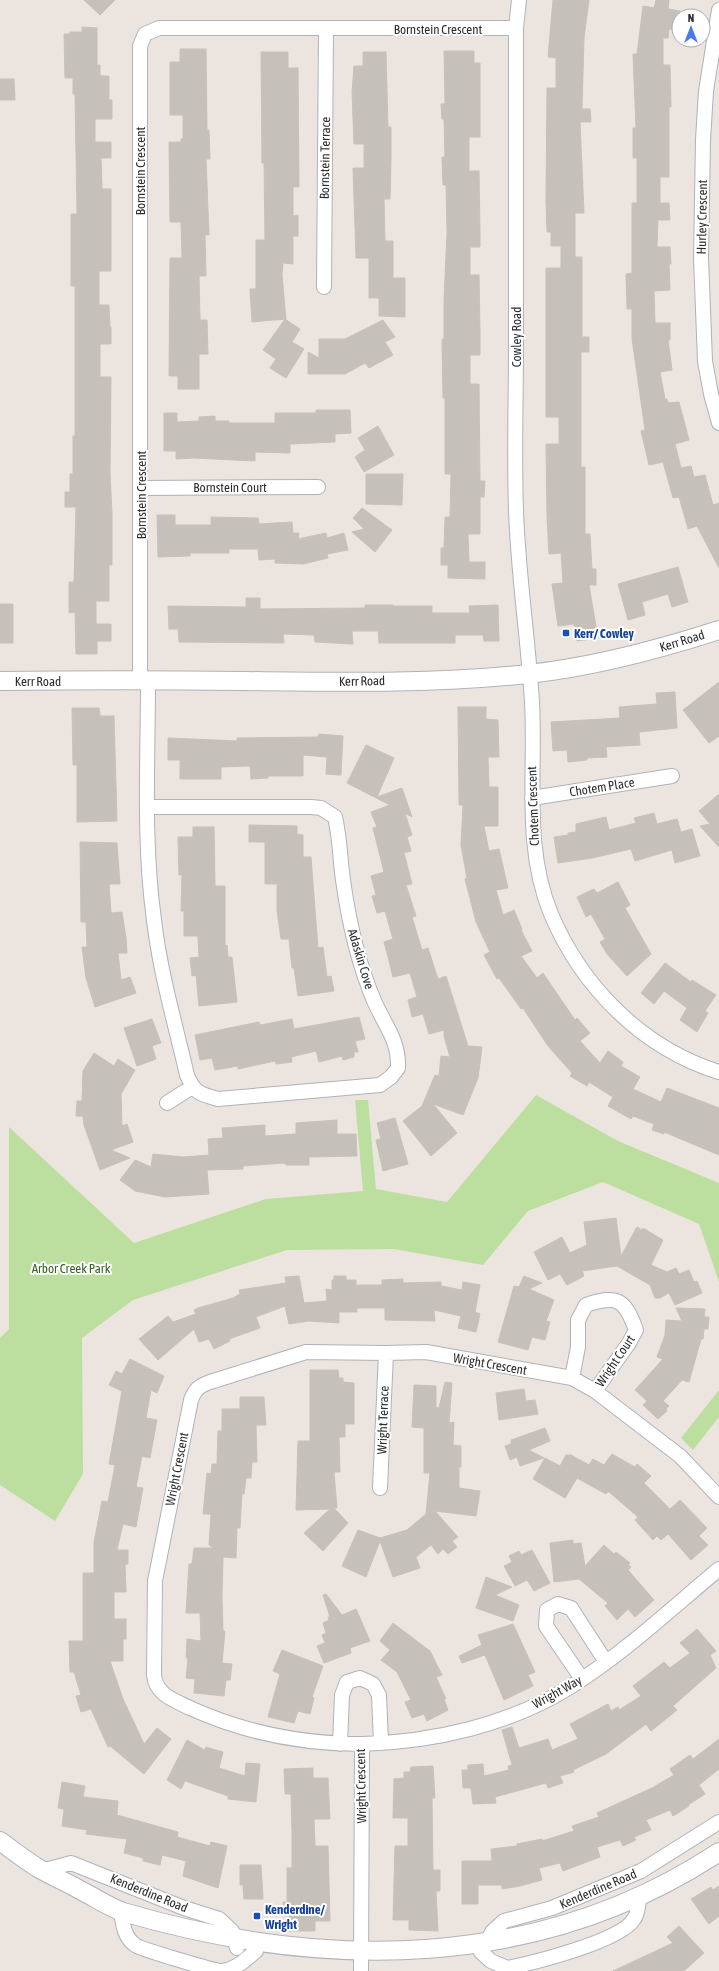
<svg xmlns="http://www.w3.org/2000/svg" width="719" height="1971" viewBox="0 0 719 1971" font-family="'Asap Condensed',sans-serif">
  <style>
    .green { fill: #bcdf9f }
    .building { fill: #c5c0ba; stroke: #c8c1b8 }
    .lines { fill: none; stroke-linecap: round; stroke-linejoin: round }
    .minor-casing { stroke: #afb2bb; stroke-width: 16 }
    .tertiary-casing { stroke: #afb2bb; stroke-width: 20 }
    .minor { stroke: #fff; stroke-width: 14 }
    .tertiary { stroke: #fff; stroke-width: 18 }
    .transit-dot { fill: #1a4fb4; stroke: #fff; stroke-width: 1.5 }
    .labels { text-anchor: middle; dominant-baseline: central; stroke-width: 4; stroke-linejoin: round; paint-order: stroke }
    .street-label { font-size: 13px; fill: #2c2c2c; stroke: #fff }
    .transit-label { font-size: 13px; font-weight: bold; fill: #164399; stroke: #fff; text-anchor: start }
    .park-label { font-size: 13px; fill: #356420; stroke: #fff }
  </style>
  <rect width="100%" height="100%" fill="#ece5df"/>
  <path class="green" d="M536 1095 618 1141 719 1183V1282L699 1224 603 1182 528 1211 483 1265 394 1249 287 1250 133 1300 82 1338 83 1474 55 1521 0 1485V1338L9 1329V1127L134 1243 266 1199 363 1191 355 1100H368L376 1189 447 1202Z
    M719 1390V1417L693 1450 681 1438Z"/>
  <path class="building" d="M84 0H115L100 15Z
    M553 0H589L584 38 582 109H590L591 122H580L584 213H575V257H582V337H589V352H581V467H585V534H590L592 569H596V585H589L598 638 577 641 574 624 558 626 552 584 563 583 561 553 549 554 547 517 546 444H559V417H546V268H561V246H551V232H547L546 201 547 88H556V58L548 57Z
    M656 0H669L668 9 680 11 678 30 669 29 668 38H663V65H670L671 107H669V177H660V203H669L670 220H658L657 247H670L671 264H669L670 290 654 291 655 323H670V340H668L672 370 660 372 665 399H667L668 403 679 402 689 440 675 444 681 468 691 466 694 477 705 475 713 505 719 503V568L697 526 688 529 679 497 673 498 663 462 649 465 641 431 645 430 632 339V309H627L626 274 632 273V203H637V158H633V128H636L633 54H637L643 6 654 8Z
    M82 27 97 28V65H100V76H109V100H112V119H95V142H111V158H101L102 189H111V271H99V305H109L110 327H111V344H100V377H111L110 474 112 512V565H109V601H96V624H111V641H97V654H76L75 612 69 613V582H74L76 507H65V492H70V474H73V436H75V286H71V214H77L75 94H73V78H65L64 34H70V32H82Z
    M180 49H206L207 130H209L210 159H206L209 235H205L206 276H199L200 320H207L208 354H199V389H178V376H169L170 258H182L181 222H170L169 142H181V139H183V115H170V62H180Z
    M444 51H474V63H480V137H469V171H479L480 232V247H470V275H479L480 331V355H470V384H479L480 481H485L484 497H480V534H468L469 562H485V579L448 578V565H441V548H444L445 517H450L451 474H445V398H443L442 339H444V299L447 232 446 185H443L442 157H445L444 119H442L441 104H445Z
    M261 52H288V68H298L299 187H293V216L298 215V236H293V264L283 263 282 275 286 319 252 322 250 289H256V240H265L264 163H262Z
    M363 52H386L388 127H391V159L390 199H384L385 241H393V278H405V317L379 316V298H369V258H356L353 168H364V144H354L352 92 354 66H363Z
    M0 79H14L15 100H0Z
    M285 319 300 329 292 342 304 349 286 378 270 368 276 359 263 350Z
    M383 320 395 337 385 342 393 355 369 368 365 363 345 374H308V352L319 358V339H345Z
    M316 410H350L351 433 335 434V442L290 444V453L255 452V461L194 458 176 459V451H164V413H177V422L199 421V417L215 416V421H229V423H275V413H316Z
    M378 426 394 455 364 472 355 457 365 450 358 438Z
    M366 474H403L402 505 366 504Z
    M362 508 392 530 375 552 352 532 364 529 353 518Z
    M157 515H175V525H211V517L258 518 259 524 292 522 293 533H299L298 539 326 533 327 538 344 533 348 550 327 554 328 558 303 564 275 563V559L259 560 258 549H229V553H190V556L158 557Z
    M678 567 688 602 672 607 668 594 642 602 645 615 628 620 618 584Z
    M246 598H260V609L365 608V605H393V606H432V613H470L469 606 498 605 499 641H484L483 635H455V643H379L378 631H352L353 644 315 642 314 635 283 634 284 643 179 642 178 629H169L168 606 246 607Z
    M0 604H13V643H0Z
    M719 682V736L709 743 683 710Z
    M675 692 677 728 639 732 640 745 606 747 607 757 587 758V760L568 762 567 750 553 751 551 722 620 718 619 707 657 704 656 693Z
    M458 707H486V719L498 720 499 757H488L489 787H498V826H484L489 851 499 849 508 888 496 890 503 915 514 910 522 929 521 930 532 951 521 956 537 978 543 973 575 1020 577 1018 590 1033 580 1041 600 1063 608 1051 623 1062 621 1066 640 1077 633 1089 661 1102 667 1088 719 1108V1155L664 1132V1134L652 1130 654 1124 633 1116 631 1119 608 1106 613 1097 589 1082 587 1086 570 1076 572 1073 548 1046 523 1008 521 1009 499 978 497 979 484 955 490 952 476 922 465 879 467 878 461 845 463 805H459Z
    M72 708H99L100 716H114L117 821 77 822V765H73Z
    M319 734 343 736 341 775 326 774 327 757 303 755V776H268V778L251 779 250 766 221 767V779H180V760H168V738L237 741V738L318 737Z
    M366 745 394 758 377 797 402 788 412 817 405 813 412 835 407 837 411 851 404 853 412 884 406 885 416 916 412 917 422 950 428 948 438 979 446 976 468 1046 482 1047 478 1078 463 1115 433 1104 457 1133 431 1156 403 1121 422 1106 435 1075 439 1076 441 1056 450 1057 444 1036V1030L429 1034 423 1014 412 1017 408 1000 417 997 410 973 393 977 388 957 384 942 393 939 385 911 377 913 372 896 376 895 371 876 384 872 373 828 377 827 371 812 390 805 347 783Z
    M719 794V847L700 826 710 824 699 811Z
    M654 813 657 824 677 819 681 832 692 829 700 856 675 863 672 850 635 861 631 849 592 858 558 863 554 837 568 835V833L576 832V824L606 817 609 830 636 823 634 818Z
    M249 825 297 826V834L303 835V857H311L318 948 323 947 327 977 331 976 334 991 298 996 294 968H292L289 939H281L277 911V884H265V842H249Z
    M193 827H214L215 886H225V946L227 945 228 957H232L237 1002 199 1006 196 975 192 976 190 958 199 957 198 936H184V911H181L182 875H179L178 837H193Z
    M80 842 117 843 120 884H109L111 913 122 912 126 938 127 953H118L121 980 130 977 136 993 95 1007 86 978 82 947H87L86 922H81Z
    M618 882 630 905 625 908 651 954 627 976 607 954 600 942 605 939 591 914 586 917 577 897 594 889 597 893Z
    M665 963 691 982 692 980 716 995 705 1011 708 1013 697 1032 680 1020 687 1008 664 991 654 1004 641 993Z
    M359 1017 365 1039 355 1041 358 1052H354V1057L343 1060 342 1056 319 1062 316 1051 291 1057 292 1062 276 1064 275 1061 238 1069V1066L215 1070 212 1058 200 1060 195 1035 259 1022 260 1025 292 1019 294 1029Z
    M152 1019 161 1043 152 1046 156 1059 137 1066 124 1028Z
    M94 1053 114 1066 118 1059 135 1070 121 1094 122 1126 127 1124 133 1142 111 1150 130 1158 100 1170 84 1125 83 1116H76L77 1101H82L83 1071Z
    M395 1118 408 1164 383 1171 376 1140 381 1139 377 1123Z
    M337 1120V1134H356L357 1156 309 1157V1165H286L285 1163 243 1166V1169L207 1170 209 1194 165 1197 135 1191 120 1180 135 1160 151 1167 153 1154 183 1157 209 1155 208 1139 223 1138 222 1128 265 1125V1136L296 1134V1123Z
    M616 1218 621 1256 637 1227 642 1230 643 1228 663 1240 651 1265 667 1272 676 1268 679 1274 689 1270 694 1282 697 1281 702 1293 675 1305 669 1293 660 1298H655L650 1285 617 1266 582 1271 584 1276 567 1285 560 1274 548 1280 534 1252 562 1237 570 1253 587 1245 584 1222Z
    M299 1276 304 1303 327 1301 326 1289 332 1290V1280H334V1276H346V1280H356V1285H382V1280L403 1279V1283L441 1282V1286L462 1290 463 1282 480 1285 475 1312 480 1314 476 1332 458 1328 461 1316 434 1310 435 1321 385 1320V1308H357V1312H339V1323L309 1321 289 1324 285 1306 256 1317 260 1328 229 1339 230 1341 214 1349 209 1339 199 1342 194 1329 158 1360 139 1339 168 1316 173 1322 196 1314 194 1310 198 1308 233 1298 240 1294 239 1290 286 1283 285 1277Z
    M524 1276 542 1283 529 1289 554 1300 546 1321 550 1322 545 1340 532 1337 528 1350 498 1342 514 1286 519 1287Z
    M676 1308 705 1309 704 1317H709L708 1329H704L703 1339H701L689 1382 682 1380 663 1401 669 1406 666 1409 667 1411 658 1419 643 1405 647 1401 635 1390 663 1359 657 1357 665 1335 666 1320 682 1321Z
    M130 1359 164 1376 157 1393 151 1390 146 1418 157 1420 150 1458 142 1456 136 1487 143 1488 136 1527 123 1524 117 1550H128V1564H125L126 1592H114V1619H126V1639H123V1661H110L123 1699 144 1744 157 1728 171 1739 144 1774 110 1746 108 1747 91 1709 81 1712 76 1696 81 1695 74 1672H70L69 1641H83V1573H94V1542L102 1501 108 1502 115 1465 109 1464 122 1391 109 1385 116 1371 122 1374Z
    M310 1370H338L339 1378H343V1382L354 1383V1424H345V1437H339L340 1472H334L337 1508H334L348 1523 323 1551 304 1533 330 1509 296 1510 298 1441H310Z
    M445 1382 452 1383 449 1423 454 1422 453 1445 461 1446V1467H459V1488L480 1491 476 1516 435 1511 458 1537 452 1541 457 1547 448 1554 443 1549 438 1554 431 1545 416 1557 420 1568 393 1577 380 1541 366 1577 342 1566 358 1530 380 1538 407 1530 426 1514 430 1473H424V1428L412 1427 414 1385 436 1386V1407L439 1408Z
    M524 1389 526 1401 535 1400 538 1414 499 1420 496 1393Z
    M240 1397H264L266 1425H256L257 1462H252L251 1478H246L244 1494H242L240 1528H237L236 1558 223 1557 222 1598 223 1631H225L222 1663 232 1664 230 1680H226L224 1696 194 1693 195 1679 186 1678 188 1658H186L187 1639 201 1641 200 1613H186L189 1564H192L194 1548H214L209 1545 211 1514H203L207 1473 211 1474 212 1464H217L218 1431H222V1409H240Z
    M545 1428 550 1441 529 1450 544 1458 520 1466 517 1457 510 1460 505 1446 511 1444V1440Z
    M612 1454 635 1467 637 1464 651 1476 644 1483 670 1509 680 1500 707 1528 699 1536 708 1545 691 1560 668 1534 661 1540 657 1536 653 1540 635 1520 638 1517 608 1491 606 1494 577 1478 565 1498 533 1479 545 1458 560 1466 566 1455H571L589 1465 593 1459 604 1465Z
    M573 1540V1544L581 1543 585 1566 604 1545 614 1554 616 1552 630 1563 628 1565 631 1567 628 1570 654 1600 635 1617 628 1609 617 1620 605 1606 608 1603 579 1579 554 1582 550 1543Z
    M532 1550 550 1583 534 1591 527 1580 515 1586 504 1566 512 1562 509 1556 519 1551 521 1555Z
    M486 1577 512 1587 495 1595 519 1605 513 1621 476 1608Z
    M326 1594 342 1615 356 1609 370 1641 350 1648 351 1653 324 1663 317 1646 325 1643 322 1635 326 1633 323 1623 329 1620 328 1617H330L323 1595Z
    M393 1623 430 1651 442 1675 436 1677 446 1699H444L448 1710 427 1721 424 1714 412 1718 405 1702 411 1700 397 1672 381 1660 390 1650 380 1641Z
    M513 1624 535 1672 528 1675 533 1686 504 1700 485 1655 462 1663 459 1656 482 1645 478 1635Z
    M697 1629 716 1651 710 1655 716 1668 673 1706 677 1710 651 1731 646 1724 606 1754 573 1770 574 1772 560 1776 563 1783 548 1788 546 1783 495 1797 496 1803 473 1804 471 1788H463L462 1770H468V1765L483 1764 484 1776 509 1770 508 1766 512 1765 502 1730 512 1727 519 1748 548 1739 552 1750 578 1739 570 1724 608 1704 611 1711 618 1707 619 1710 641 1696 633 1686 664 1662 670 1668 690 1653 680 1643Z
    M282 1650 323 1666 312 1697 314 1698 310 1714 298 1711 294 1723 268 1717 280 1674 273 1671Z
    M719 1739V1769L699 1785 705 1794 688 1805 689 1806 673 1816 670 1810 646 1820 651 1830 634 1837 636 1840 623 1846 620 1840 597 1847 600 1857 563 1871 560 1863 539 1868 542 1880 520 1886 502 1889V1885H478V1904H462V1861H492L491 1849 517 1846V1844L542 1839V1841L574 1831 572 1826 599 1817 597 1813 652 1788 674 1775 670 1769 690 1755 693 1759Z
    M187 1740 205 1750 206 1747 223 1752 219 1768 245 1776 246 1763 260 1764 256 1802 228 1799V1796L185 1781 181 1789 167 1780Z
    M433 1766 435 1798H432L433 1870H440V1891H436L438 1931 409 1930V1920H393L395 1846H408V1818H393L394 1779 404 1778V1772H410L411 1767Z
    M313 1768V1778H328L330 1819H314L315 1846H328L330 1921H315V1931H289V1916H284L283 1902H287V1868H292V1831L291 1794H285L284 1769Z
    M62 1782 85 1786 83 1797 118 1801 117 1815 178 1832 177 1837 210 1846 211 1842 227 1846 218 1888 183 1876 186 1861 162 1855 160 1865 143 1861V1858L124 1853 127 1839 86 1834 87 1830 62 1826 64 1809 58 1808Z
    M240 1865H261L263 1899H244L243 1885H240Z
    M719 1886V1916L709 1924 691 1899 711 1887 713 1890Z
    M679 1926 704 1953 684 1971H613L673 1943 667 1937Z"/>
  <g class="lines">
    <g class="minor-casing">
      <path id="minor" d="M519 0 516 28C516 134 516 240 516 345 516 400 514 455 516 510 518 574 528 637 532 702 536 773 523 846 551 914 582 987 642 1048 719 1072
        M719 10 706 91 703 140 701 258 705 361 711 394 719 423
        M324 287 326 29
        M141 488 318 487
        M140 680V46L145 34 159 28H516
        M148 680C148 760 143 841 154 920 160 972 175 1023 187 1075 194 1093 200 1094 218 1099L380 1085 391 1077 398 1068C399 1041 386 1027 375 1003 358 964 349 923 343 880 340 859 340 838 335 817L321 808 311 807H148
        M532 798 672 776
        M167 1103 192 1087
        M572 1378 578 1347V1320L586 1305C618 1294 625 1300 636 1330L629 1343 595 1391
        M380 1488 386 1353
        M582 1679 546 1626 547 1610 558 1604 571 1608 606 1662
        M340 1744 342 1695 347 1682 360 1678 373 1684 379 1695 381 1743
        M362 1744C433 1742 509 1725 570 1687 622 1655 672 1608 719 1569
        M45 1870 71 1863 184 1908 219 1919 232 1931 237 1948
        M639 1899C638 1905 638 1914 634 1919 621 1941 533 1963 507 1968L491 1961 481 1952 492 1932 504 1921 552 1908 641 1871 719 1822
        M121 1912C123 1924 124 1937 135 1945 140 1949 215 1971 221 1971 236 1970 246 1959 256 1951
        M361 1971 362 1744C302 1744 245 1733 190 1708 174 1700 156 1695 154 1675L155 1581 191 1400C195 1389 199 1386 210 1382L306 1352 386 1353 426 1352 572 1378 595 1391 680 1456 719 1497"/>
    </g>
    <g class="tertiary-casing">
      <path id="tertiary" d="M0 681C81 680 163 680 244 681 338 682 434 684 528 674 593 667 657 650 719 630
        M0 1841C12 1850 25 1860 38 1868 52 1876 68 1883 82 1891 96 1898 109 1907 123 1912 325 1971 539 1971 719 1852"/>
    </g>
    <use href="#minor" class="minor"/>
    <use href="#tertiary" class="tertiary"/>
  </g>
  <g class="transit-dot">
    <rect x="562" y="629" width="8" height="8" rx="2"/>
    <rect x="253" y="1912" width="8" height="8" rx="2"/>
  </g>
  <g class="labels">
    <g class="street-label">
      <text x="438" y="29">Bornstein Crescent</text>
      <text transform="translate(325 158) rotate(-89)">Bornstein Terrace</text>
      <text transform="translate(140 171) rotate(-90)">Bornstein Crescent</text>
      <text transform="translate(702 217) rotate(-89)">Hurley Crescent</text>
      <text transform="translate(516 337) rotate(-90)">Cowley Road</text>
      <text x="230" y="487">Bornstein Court</text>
      <text transform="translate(141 495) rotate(-90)">Bornstein Crescent</text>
      <text transform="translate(682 641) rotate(-17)">Kerr Road</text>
      <text x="38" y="681">Kerr Road</text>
      <text transform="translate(362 681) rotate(-1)">Kerr Road</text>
      <text transform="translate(602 787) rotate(-9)">Chotem Place</text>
      <text transform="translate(533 806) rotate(-92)">Chotem Crescent</text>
      <text transform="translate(361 959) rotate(73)">Adaskin Cove</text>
      <text transform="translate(615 1361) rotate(-56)">Wright Court</text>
      <text transform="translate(490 1364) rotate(10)">Wright Crescent</text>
      <text transform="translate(383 1420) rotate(-88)">Wright Terrace</text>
      <text transform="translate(177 1469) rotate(-79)">Wright Crescent</text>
      <text transform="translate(557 1692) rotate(-29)">Wright Way</text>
      <text transform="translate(361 1786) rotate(-91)">Wright Crescent</text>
      <text transform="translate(598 1889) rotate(-23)">Kenderdine Road</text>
      <text transform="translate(149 1893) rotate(22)">Kenderdine Road</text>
    </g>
    <g class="transit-label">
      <text x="574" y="633">Kerr/ Cowley</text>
      <text x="265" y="1909">Kenderdine/<tspan x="265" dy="15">Wright</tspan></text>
    </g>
    <g class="park-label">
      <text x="71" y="1268">Arbor Creek Park</text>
    </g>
  </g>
  <g transform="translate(691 28)"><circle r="19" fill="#ffffff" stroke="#ababab"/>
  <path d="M0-3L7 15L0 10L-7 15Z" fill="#4a7aee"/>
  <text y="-6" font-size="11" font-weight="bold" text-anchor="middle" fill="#2c2c2c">N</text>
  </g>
</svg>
